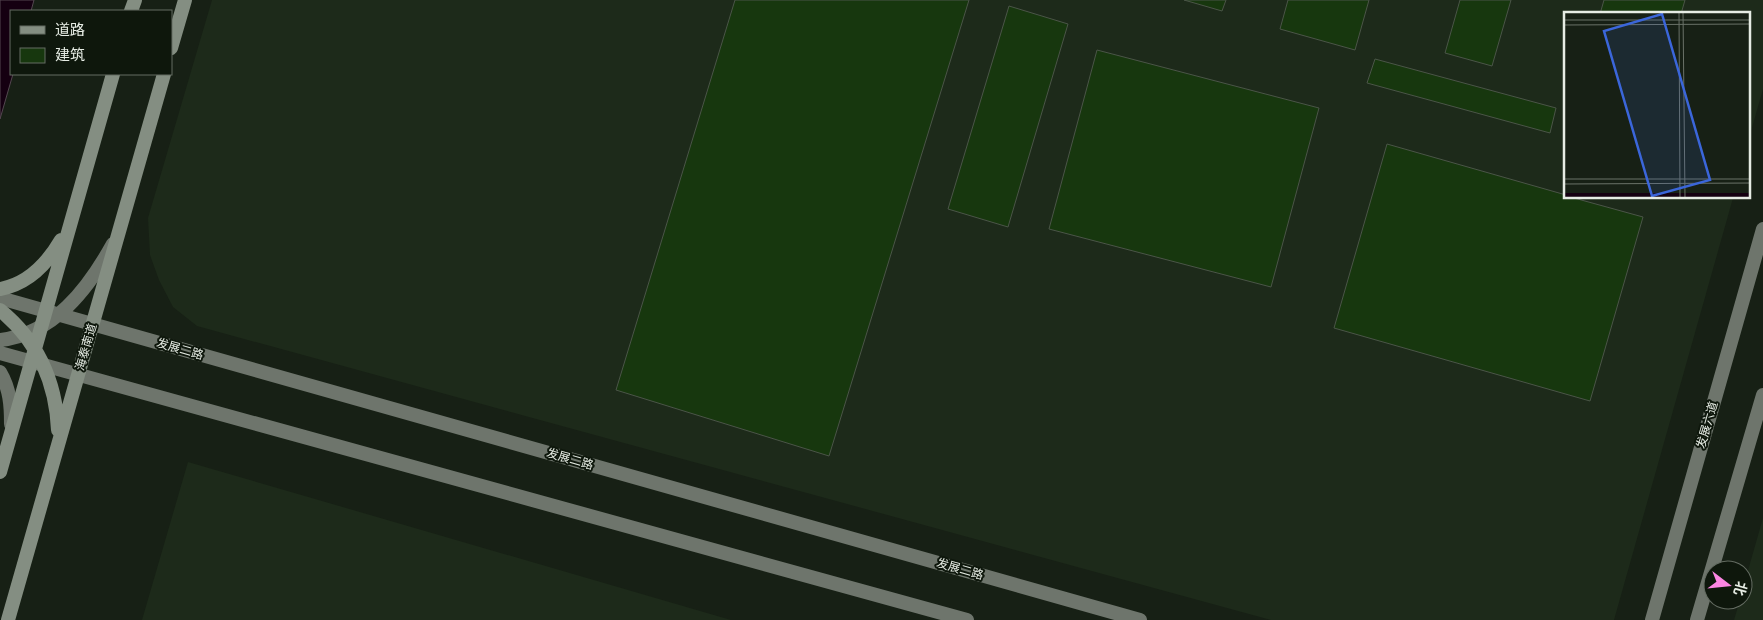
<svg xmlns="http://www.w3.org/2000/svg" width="1763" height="620" viewBox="0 0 1763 620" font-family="'DejaVu Sans','Noto Sans SC',sans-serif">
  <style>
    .built { fill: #1d2a1a }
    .water { fill: #150011; stroke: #544750 }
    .building { fill: #17370e; stroke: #4b5548 }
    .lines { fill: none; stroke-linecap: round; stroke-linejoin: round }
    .secondary { stroke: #6e756c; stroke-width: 14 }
    .primary { stroke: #848e82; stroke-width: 14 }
    .labels { text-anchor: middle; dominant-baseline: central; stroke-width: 4; stroke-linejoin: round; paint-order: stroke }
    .street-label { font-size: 12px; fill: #e6ece4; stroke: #0e170c }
    .inset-road { fill: none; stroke: #6a7268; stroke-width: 1 }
    .view { fill: #3b66da; fill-opacity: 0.15; stroke: #3b66da; stroke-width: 2.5 }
    .inset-edge { fill: none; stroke: #e6ece4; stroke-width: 2.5 }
  </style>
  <rect width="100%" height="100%" fill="#172015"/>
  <path class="built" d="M212 0H1763V89L1749 138V14H1566V198H1733L1614 620H1271L197 326 173 307 159 280 150 255 148 218Z
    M188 462 731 620H142Z
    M1763 518V620H1734L1740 600H1743V588Z"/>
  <path class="water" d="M0 0H34L31 11H11V74H13L0 119Z"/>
  <path class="building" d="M735 0H969L829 456 616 390Z
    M1184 0H1226L1222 11Z
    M1288 0H1369L1355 50 1280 29Z
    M1460 0H1511L1492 66 1445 53Z
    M1604 0H1685L1681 14H1600Z
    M1009 6 1068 24 1008 227 948 209Z
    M1097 50 1319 108 1271 287 1049 229Z
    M1375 59 1556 108 1550 133 1367 83Z
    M1387 144 1566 195V198H1574L1643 217 1590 401 1334 328Z"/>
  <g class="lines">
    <path class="secondary" d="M0 298 1140 620
      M0 340C54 334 88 289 113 244
      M0 353 967 620
      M0 372C10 389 11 405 11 424
      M1652 620 1763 229
      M1697 620 1763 395"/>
    <path class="primary" d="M131 11 135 0
      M171 48 185 0
      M0 289C28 284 47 264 61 240
      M0 310C38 341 56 383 58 430
      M0 472 113 74
      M8 620 164 74"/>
  </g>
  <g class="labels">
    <g class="street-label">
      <text transform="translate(86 347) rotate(-74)">海泰南道</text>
      <text transform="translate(180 349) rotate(16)">发展二路</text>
      <text transform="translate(1707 425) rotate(-74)">发展六道</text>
      <text transform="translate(570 459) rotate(16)">发展二路</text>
      <text transform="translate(960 569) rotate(16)">发展二路</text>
    </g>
  </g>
  <g transform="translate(1564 12)">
    <rect width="186" height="186" fill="#172015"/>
    <path d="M0 181H187L186 186H0Z" fill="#150011"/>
    <path class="inset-road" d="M115 0 116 186M119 0 121 186M0 8H187M0 13 187 12M0 167H187M0 172 187 171"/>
    <path class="view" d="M98 2 146 168 88 184 40 19Z"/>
    <rect width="186" height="186" class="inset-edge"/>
  </g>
  <rect x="10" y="10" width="162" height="65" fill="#0e170c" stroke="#646c62"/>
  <rect x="20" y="26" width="25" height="8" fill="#848e82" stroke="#646c62"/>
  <text x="55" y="35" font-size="15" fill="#e6ece4">道路</text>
  <rect x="20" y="48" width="25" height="15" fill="#17370e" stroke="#646c62"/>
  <text x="55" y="60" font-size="15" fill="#e6ece4">建筑</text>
  <g transform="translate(1728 585) rotate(106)"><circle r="24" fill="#0e170c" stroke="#646c62"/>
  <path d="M0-4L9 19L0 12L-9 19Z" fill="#fc86e3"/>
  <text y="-8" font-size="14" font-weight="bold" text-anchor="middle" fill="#e6ece4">北</text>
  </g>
</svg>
